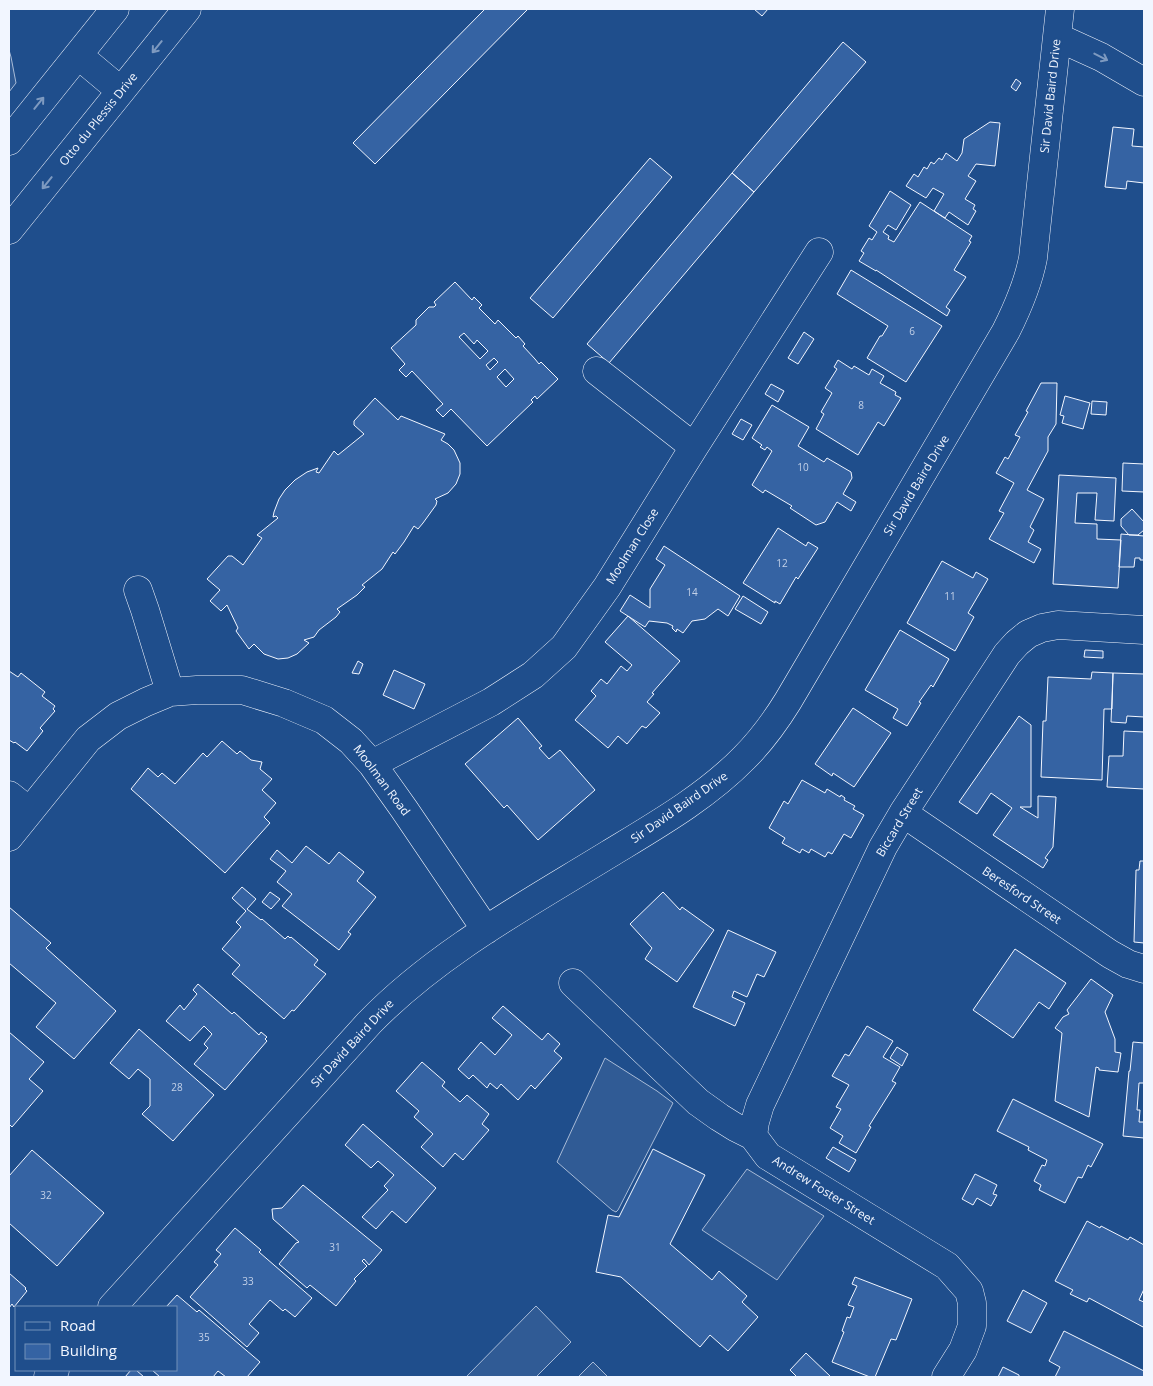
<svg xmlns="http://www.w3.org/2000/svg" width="1153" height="1386" viewBox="0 0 1153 1386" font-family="'Open Sans',sans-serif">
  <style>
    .built { fill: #305b95; stroke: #a8bbd7 }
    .building { fill: #3563a3; stroke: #f2f6ff; fill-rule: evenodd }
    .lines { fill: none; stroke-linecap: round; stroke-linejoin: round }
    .minor-casing { stroke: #f2f6ff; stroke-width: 29 }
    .major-casing { stroke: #f2f6ff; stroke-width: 29 }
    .minor { stroke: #1f4e8c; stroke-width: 28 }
    .major { stroke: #1f4e8c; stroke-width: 28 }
    .oneway { stroke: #7e9ac0 }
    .labels { text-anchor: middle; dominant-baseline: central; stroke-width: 4; stroke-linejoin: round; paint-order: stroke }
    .number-label { font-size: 10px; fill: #c3d1e8 }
    .street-label { font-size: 12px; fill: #f2f6ff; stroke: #1f4e8c }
  </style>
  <rect width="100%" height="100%" fill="#1f4e8c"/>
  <path class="built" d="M9 50 11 57 16 83 9 92Z
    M605 1058 657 1091 673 1103 618 1210 616 1212 612 1210 557 1162Z
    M747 1169 824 1216 777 1280 702 1230Z
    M536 1306 571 1342 536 1377H466Z
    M593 1362 608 1377H578Z"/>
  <path class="building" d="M485 9H528L375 164 353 143Z
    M754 9H768L762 16Z
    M843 42 866 62 754 192 732 173Z
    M1016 79 1021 83 1016 91 1011 87Z
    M990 122 1000 123 995 166 976 164 968 176 976 181 965 199 975 205 973 209 976 211 968 225 949 212 945 218 934 211 944 194 933 188 926 198 906 186 914 174 918 177 924 167 927 169 931 162 934 164 939 158 942 160 946 153 957 161 962 153 964 139Z
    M1113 127 1134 129 1132 146 1144 147V183L1127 181 1126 189 1105 187Z
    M650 158 672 177 553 318 530 298Z
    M732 173 754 192 609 363 587 344Z
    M890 191 911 205 896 230 888 225 883 232 889 236 888 239 894 242 920 202 972 236 969 241 971 242 954 270 966 277 946 307 950 310 947 316 876 270V271L859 261 864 253 861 251 869 238 872 240 877 232 869 226Z
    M851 270 942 326 906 382 867 358 880 336H882L888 326 837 294Z
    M455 282 472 300 474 297 482 305 479 308 495 324 498 320 516 338 518 336 525 344 523 346 535 359 539 364 541 362 558 379 537 399 535 396 531 400 533 402 487 446 451 409 443 417 436 410 443 404 412 371 406 377 399 370 405 364 391 348 416 325V320L429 307H434L436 305 434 302ZM464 333 474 344 477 340 488 351 480 359 459 337ZM494 358 498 362 490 370 486 365ZM505 369 514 379 506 387 497 377Z
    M804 332 814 339 798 364 788 358Z
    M838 360 852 369 854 366 869 375 872 369 884 376 880 383 896 392 895 395 901 398 884 426 878 422 858 455 816 429 824 414 821 412 832 393 825 388 837 369 834 367Z
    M1041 383H1057L1056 424 1048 437V451L1027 490 1044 499 1030 527 1034 530 1028 542 1041 549 1034 563 989 539 1004 513 999 511 1014 483 996 473 1005 457 1008 459 1020 437 1015 435 1028 412 1026 411Z
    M771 384 784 391 778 402 765 394Z
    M1065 396 1090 403 1083 429 1062 423 1064 416 1060 415Z
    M375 398 398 420 401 416 445 434 441 440 448 444 454 450 460 463V474L456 484 448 493 435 499 437 501 436 505 423 523 418 529 414 526 404 542 395 554 393 552 382 569 362 585 365 587 357 595 337 609 340 612 336 617 319 630 314 637 304 640 309 643 297 654 288 658 278 659 264 654 254 644 249 649 236 631 238 628 227 605 221 611 210 601 220 590 207 579 228 556H232L243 565 262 538 257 535 278 518 276 516 273 517 274 512 279 499 285 490 295 480 307 472 318 468 316 472 319 473 334 451 338 455 364 434 354 425V421Z
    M1092 401 1107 402 1106 415 1091 414Z
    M772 405 809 427 798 446 824 462 827 458 851 472 852 478 843 494 856 502 851 511 837 502 825 522 816 525 790 508 792 506 765 490 763 493 752 485 772 451 767 447 765 450 760 447 762 445 752 438Z
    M741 419 752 425 743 440 732 434Z
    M1123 463 1144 464V492L1122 491Z
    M1059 475 1116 478 1114 521 1095 520 1097 493H1077L1075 523 1097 524V539L1121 540 1118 588 1053 584Z
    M1132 509 1144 522V530L1138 535H1129L1121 526V519Z
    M778 528 806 546 808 542 818 548 798 579 796 577 780 604 775 601V603L743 583Z
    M1121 534 1144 536V560H1140V558H1135L1134 567H1119Z
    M664 546 740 596 728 616 718 609 705 619 692 621 683 633 677 629 676 632 672 628 673 626 667 623 649 621 645 627 620 611 630 595 650 608V589L665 565 656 559Z
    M942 561 973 578 976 572 988 579 968 613 974 617 955 651 907 623Z
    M743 596 768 612 761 624 735 609Z
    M628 616 680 661 652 693 654 694 647 702 660 713 646 728 642 726 627 744 618 736 608 748 575 720 596 696 591 691 601 679 607 684 621 666 627 671 632 665 605 642Z
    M900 630 949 659 933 687 931 685 919 702 921 703 907 726 893 718 898 709 865 690Z
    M1085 650 1103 651V658L1084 657Z
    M358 661 363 664 359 674 352 673Z
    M394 670 425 684 414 709 383 695Z
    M9 671 18 677 21 673 45 692 42 696 55 706 53 709 55 711 40 728 43 731 27 751 15 742 14 743 9 740Z
    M1092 672 1113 673 1112 709H1104L1102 780 1041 777 1043 721H1046L1048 677 1091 679Z
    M1113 673 1144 674V717L1127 716 1126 723 1111 722Z
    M853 708 891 733 854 787 833 773 832 776 815 764Z
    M1019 716 1031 725V807H1020L1038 818V796L1056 797 1053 847 1045 858 1048 860 1043 868 993 835 1012 808 991 793 977 814 959 802Z
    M518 718 542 746 539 748 549 759 560 750 595 790 538 840 507 805 504 808 465 764Z
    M1124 731 1144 732V789L1107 787 1109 756H1123Z
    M222 741 237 754 240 751 251 760 262 762 260 769 272 779 262 790 276 803 264 817 270 823 225 873 131 789 148 768 158 777 162 773 175 784 203 753 207 757Z
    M802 780 825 793 827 789 840 797 841 795 845 798 844 800 855 806 853 809 864 815 851 838 844 834 832 854 828 852 825 857 811 849 809 853 802 849 800 853 782 843 785 838 769 828 784 801 788 804Z
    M306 846 329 864 339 852 364 872 357 881 376 897 348 932 351 934 339 950 282 906 292 894 277 882 286 871 270 859 277 850 292 863Z
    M1140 861H1144V943L1134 942 1136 870H1139Z
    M242 887 256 899 247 909 261 920 262 919 285 939 288 936 290 938 291 937 318 960 314 965 326 974 294 1011 292 1010 284 1019 232 974 240 965 222 949 241 927 236 922 246 911 232 898Z
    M270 892 280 899 271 909 262 902Z
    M663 892 680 910 682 907 714 930 677 982 645 959 652 948 630 924Z
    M9 907 51 943 46 948 116 1011 74 1059 36 1027 56 1003 9 963Z
    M728 930 776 952 764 977 757 974 747 997 734 991 732 997 745 1003 735 1026 693 1007Z
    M1015 949 1066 983 1049 1009 1039 1002 1013 1038 973 1010Z
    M1091 979 1113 995 1105 1012 1115 1039V1052L1121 1053 1118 1072 1099 1070V1068L1096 1067 1089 1117 1055 1101 1062 1033 1055 1028 1063 1017 1069 1014 1067 1010Z
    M198 984 232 1014 234 1012 259 1035 261 1032 267 1037 265 1039 267 1041 225 1090 194 1064 208 1048 204 1044 212 1034 204 1026 190 1041 166 1021 180 1005 184 1010 197 994 193 990Z
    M503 1006 542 1040 548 1033 560 1044 554 1051 562 1058 535 1089 531 1085 518 1100 501 1084 497 1089 490 1083 487 1088 473 1075 469 1079 458 1069 481 1042 495 1055 512 1035 492 1018Z
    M867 1026 893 1041 883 1057 900 1067 892 1081 896 1083 869 1126 871 1127 856 1153 839 1143 843 1136 830 1128 841 1109 836 1107 849 1085 832 1076 845 1054 849 1056Z
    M139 1029 214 1095 173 1141 142 1114 150 1106V1079L138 1069 129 1079 110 1063Z
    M9 1032 44 1062 29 1079 43 1091 12 1127 9 1124Z
    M1133 1042 1144 1043V1083H1139L1137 1110H1140L1139 1122H1144V1138L1123 1136 1129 1071H1130Z
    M897 1047 908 1054 902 1066 890 1058Z
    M422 1062 445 1082 442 1086 460 1102 467 1095 489 1114 482 1124 489 1130 463 1160 455 1153 443 1167 421 1147 433 1134 414 1117 419 1111 396 1091Z
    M1013 1099 1103 1144 1091 1167 1088 1165 1082 1178 1078 1177 1065 1203 1039 1190 1041 1185 1034 1181 1042 1165 1045 1166 1047 1160 1028 1150 1029 1147 997 1131Z
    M363 1124 436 1188 406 1223 392 1211 376 1229 362 1217 388 1190 384 1186 394 1175 378 1161 371 1168 345 1145Z
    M833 1147 856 1160 849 1172 826 1158Z
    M653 1149 705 1175 670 1244 712 1280 719 1271 747 1296 742 1302 758 1317 728 1351 710 1335 700 1347 621 1277 596 1272 608 1215 619 1217Z
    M32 1150 104 1213 57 1266 9 1223V1176Z
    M975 1174 997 1185 993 1194 997 1195 991 1206 977 1198 973 1205 962 1199Z
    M303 1185 382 1250 369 1265 364 1259 362 1261 367 1266 354 1279 356 1281 336 1306 310 1285 307 1288 279 1264 296 1243 299 1242 273 1219 272 1209 282 1208Z
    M1087 1221 1100 1228 1101 1226 1128 1240 1130 1237 1144 1245V1289L1139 1300 1144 1302V1325L1143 1327 1089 1298 1087 1302 1070 1294 1073 1290 1055 1281Z
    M235 1228 261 1250 259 1252 312 1298 295 1317 285 1309 283 1311 270 1300 249 1324 259 1333 247 1347 190 1297 218 1265 214 1262 221 1254 216 1250Z
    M9 1273 26 1288 25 1289 27 1291 14 1307 12 1304 9 1308Z
    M855 1277 912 1299 896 1340 891 1339 875 1377H870L832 1362 844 1332 842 1331 847 1317 850 1318 854 1307 848 1305 857 1286 852 1284Z
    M1023 1290 1047 1303 1031 1333 1007 1321Z
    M177 1295 197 1312 199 1310 260 1362 247 1377H226L218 1371 213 1377H160L152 1370H176V1307H166Z
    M1064 1331 1144 1371V1377H1055L1060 1367 1049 1361Z
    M806 1353 831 1377H797L790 1370Z
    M1003 1367 1019 1375V1377H998Z
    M131 1370H136L144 1377H125Z"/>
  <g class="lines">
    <g class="minor-casing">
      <path id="minor" d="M1057 37 1101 57 1144 82
        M597 371 694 447
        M138 590 145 610 170 692
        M372 764 491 702 533 675 564 647 607 587 694 447 819 252
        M9 795 29 811
        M903 813 1110 954 1128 964 1144 969
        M9 837 88 739 118 716 146 702 170 692 197 690H242L284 703 324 720 351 741 372 764 404 809 486 930
        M573 983 698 1102 719 1117 735 1127 753 1136 768 1156 947 1266 969 1291 972 1303V1326L963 1350 946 1377
        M753 1136 755 1122 760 1105 883 847 903 813 1007 654 1017 643 1028 634 1042 628 1058 625 1144 630
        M112 1307 369 1023C437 953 526 905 609 854 655 826 706 797 744 758 761 741 775 722 788 701L1006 331C1018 307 1028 284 1033 258L1060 9
        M48 1377 55 1370"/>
    </g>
    <g class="major-casing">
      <path id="major" d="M78 55 121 91
        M9 141 115 9
        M9 230 187 9"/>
    </g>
    <use href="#minor" class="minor"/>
    <use href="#major" class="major"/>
  </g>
  <defs><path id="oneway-shaft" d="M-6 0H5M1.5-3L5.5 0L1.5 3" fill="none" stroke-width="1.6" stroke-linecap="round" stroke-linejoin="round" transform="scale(1.25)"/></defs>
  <g class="oneway">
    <use href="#oneway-shaft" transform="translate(157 47) rotate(129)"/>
    <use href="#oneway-shaft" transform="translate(1101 57) rotate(27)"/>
    <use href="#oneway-shaft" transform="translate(39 103) rotate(-51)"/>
    <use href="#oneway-shaft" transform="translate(47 183) rotate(129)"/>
  </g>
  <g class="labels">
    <g class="number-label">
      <text x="912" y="331">6</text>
      <text x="861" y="405">8</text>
      <text x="803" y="467">10</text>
      <text x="782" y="563">12</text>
      <text x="692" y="592">14</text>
      <text x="950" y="596">11</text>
      <text x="177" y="1087">28</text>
      <text x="46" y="1195">32</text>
      <text x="335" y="1247">31</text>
      <text x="248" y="1281">33</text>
      <text x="204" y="1337">35</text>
    </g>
    <g class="street-label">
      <text transform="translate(1050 96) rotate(-84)">Sir David Baird Drive</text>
      <text transform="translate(98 119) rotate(-51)">Otto du Plessis Drive</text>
      <text transform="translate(916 485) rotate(-59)">Sir David Baird Drive</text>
      <text transform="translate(632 546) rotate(-58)">Moolman Close</text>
      <text transform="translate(382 780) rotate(53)">Moolman Road</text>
      <text transform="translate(679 807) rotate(-35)">Sir David Baird Drive</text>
      <text transform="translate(899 822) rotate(-59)">Biccard Street</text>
      <text transform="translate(1022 895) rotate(34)">Beresford Street</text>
      <text transform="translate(352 1043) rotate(-47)">Sir David Baird Drive</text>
      <text transform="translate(824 1190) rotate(32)">Andrew Foster Street</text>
    </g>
  </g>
  <rect width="1153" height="1386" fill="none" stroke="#f2f6ff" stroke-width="20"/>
  <rect x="15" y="1306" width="162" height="65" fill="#1f4e8c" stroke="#7391ba"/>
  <rect x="25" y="1322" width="25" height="8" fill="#1f4e8c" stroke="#7391ba"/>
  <text x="60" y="1331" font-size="15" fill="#f2f6ff">Road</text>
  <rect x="25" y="1344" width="25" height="15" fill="#3563a3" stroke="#7391ba"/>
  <text x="60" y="1356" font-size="15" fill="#f2f6ff">Building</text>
</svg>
